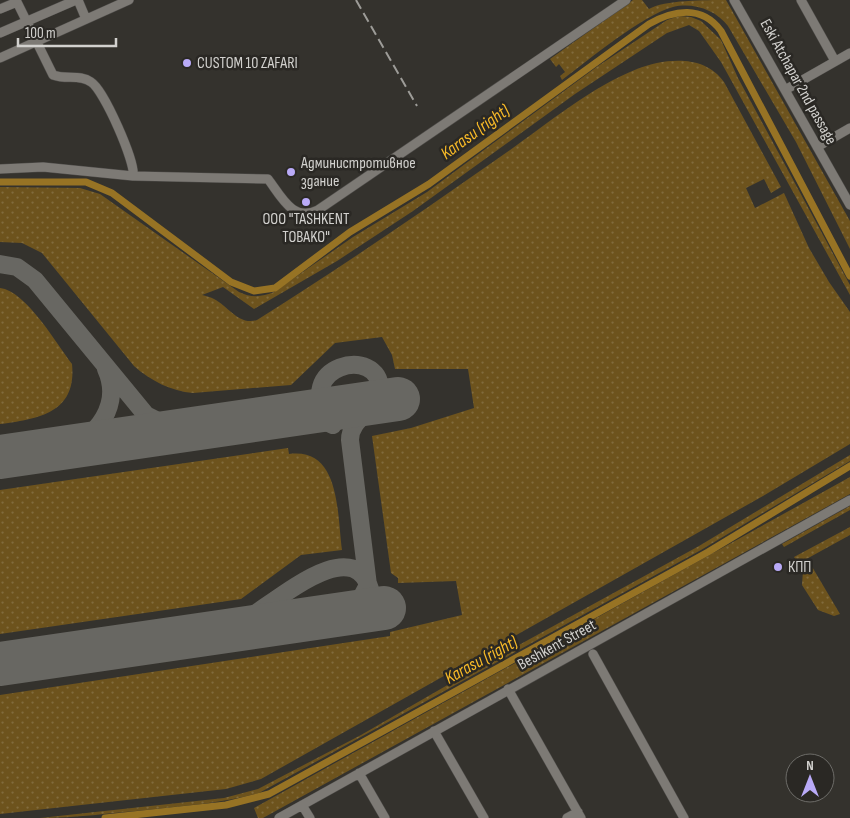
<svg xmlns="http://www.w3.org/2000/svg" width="850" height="818" viewBox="0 0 850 818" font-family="'Sofia Sans Condensed',sans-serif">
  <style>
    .grass { fill: url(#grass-dots) }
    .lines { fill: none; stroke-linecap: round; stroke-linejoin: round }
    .canal { stroke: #977324; stroke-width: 7 }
    .taxiway { stroke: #686762; stroke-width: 18 }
    .runway { stroke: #686762; stroke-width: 44 }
    .minor-casing { stroke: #4f4d4a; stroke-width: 10 }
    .minor { stroke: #7d7a75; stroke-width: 9 }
    .rail { stroke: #9d9c98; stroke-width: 2; stroke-dasharray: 10 5; stroke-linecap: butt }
    .poi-dot { fill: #b9aaf7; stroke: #2a2824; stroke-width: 2 }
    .labels { text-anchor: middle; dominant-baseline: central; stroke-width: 5; stroke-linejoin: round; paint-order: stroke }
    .poi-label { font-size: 16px; fill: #d2d1ce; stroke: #2a2824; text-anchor: start }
    .street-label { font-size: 16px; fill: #d2d1ce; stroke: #2a2824 }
    .water-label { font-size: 18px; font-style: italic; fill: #f6b928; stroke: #2a2824 }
  </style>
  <defs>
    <pattern id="grass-dots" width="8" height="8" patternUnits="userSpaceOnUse" patternTransform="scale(1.25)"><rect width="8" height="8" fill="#6d531d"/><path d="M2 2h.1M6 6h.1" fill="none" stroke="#816b3d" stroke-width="1.8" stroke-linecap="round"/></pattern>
  </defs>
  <rect width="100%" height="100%" fill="#34322d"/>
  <path class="grass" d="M633 0H642L649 9C664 0 706 0 726 0L850 221V249L796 142 728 26C716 10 693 2 673 7 641 16 590 59 562 80L560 76 565 72 559 64 556 67 550 59Z
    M679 16 691 17 701 21 721 40 738 78 850 285V295L721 62 699 31 689 25 667 33 575 94 413 211 337 261 254 309 223 287 202 295C206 296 211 297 214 299 228 306 239 326 257 320 340 268 420 213 500 157 544 127 587 89 637 69 665 58 705 54 724 82L781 187 771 193 764 179 746 188 755 208 784 193 809 248 829 282 850 312V444L763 496 261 779 226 789 0 814V695L390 636V632L462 615 456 581 398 583V578L391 573 372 436 411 428 474 408 468 369H395L392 355 382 337 335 343 291 385 193 393C171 391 151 381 134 366L42 253 22 243 0 242V187L80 188 100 194 239 292C251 298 262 297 274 292L353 237 427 192 598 66 667 20Z
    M0 288C26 291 56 343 72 364 77 413 38 419 0 424Z
    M288 448 289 454C341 447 337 515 342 550L301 555 241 599 0 634V490Z
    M850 455V461L701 550 259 793C223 803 184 806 146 810 111 813 75 818 40 818L224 798 258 789 361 735 470 672 699 546Z
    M850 477V494L263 818H258L254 808Z
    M850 506V510L784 547 782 544Z
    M850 527V535L801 562 796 560 794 557Z
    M811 565 840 614 834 616 818 610 802 585 803 570Z"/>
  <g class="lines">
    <path class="canal" d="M0 182H86L112 193 231 282 254 291 275 288 350 232 429 184 649 24C674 10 702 5 721 31L850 276
      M105 818 226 805 269 794 708 552 850 466"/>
    <path class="taxiway" d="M0 264 17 267 35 280 146 415 170 427 199 428
      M288 415 314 416 333 425
      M331 423C289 365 381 344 380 390 380 411 350 416 350 440L368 585 359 602 341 614
      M64 448C98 438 122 404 106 369
      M318 618 342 623 354 621
      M225 631C255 624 349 524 370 589"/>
    <path class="runway" d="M0 457 398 399
      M0 664 384 608"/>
    <g class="minor-casing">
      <path id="minor" d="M78 0 86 19
        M734 0 850 205
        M801 0 835 61
        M0 9 17 2 53 75C66 80 80 74 91 82 104 90 136 163 133 176L268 179C281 196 293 223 318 210L626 0
        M0 33 76 0
        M0 58 129 0
        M785 90 850 53
        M817 147 850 128
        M0 169 43 167 133 176
        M593 654 684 818
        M508 689 581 818
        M434 731 484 818
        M359 773 385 818
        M302 805 310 818
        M279 818 850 500
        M567 818 578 812"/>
    </g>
    <use href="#minor" class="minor"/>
    <path class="rail" d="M356 0 417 106"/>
  </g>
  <g class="poi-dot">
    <circle cx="187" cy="63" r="5"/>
    <circle cx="291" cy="172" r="5"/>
    <circle cx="306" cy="202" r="5"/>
    <circle cx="778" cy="567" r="5"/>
  </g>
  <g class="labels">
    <g class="poi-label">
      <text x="197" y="63">CUSTOM 10 ZAFARI</text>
      <text x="301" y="163">Администротивное<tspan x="301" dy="18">здание</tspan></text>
      <text x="306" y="219" text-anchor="middle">OOO "TASHKENT<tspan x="306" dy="18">TOBAKO"</tspan></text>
      <text x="788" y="567">КПП</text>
    </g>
    <g class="street-label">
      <text transform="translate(798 82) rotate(61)">Eski Atchapar 2nd passage</text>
      <text transform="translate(557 645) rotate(-29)">Beshkent Street</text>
    </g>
    <g class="water-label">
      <text transform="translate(475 132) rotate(-36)">Karasu (right)</text>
      <text transform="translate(481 660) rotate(-29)">Karasu (right)</text>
    </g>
  </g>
  <g transform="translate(810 778)"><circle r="24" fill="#2a2824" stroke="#6d6c68"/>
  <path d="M0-4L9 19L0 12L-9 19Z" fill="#b9aaf7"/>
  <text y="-8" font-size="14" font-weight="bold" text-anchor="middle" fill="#d2d1ce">N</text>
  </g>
  <path d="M18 38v8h98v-8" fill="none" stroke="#d2d1ce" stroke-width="2.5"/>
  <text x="25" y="38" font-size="15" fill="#d2d1ce" stroke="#2a2824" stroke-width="4" paint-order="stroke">100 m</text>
</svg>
